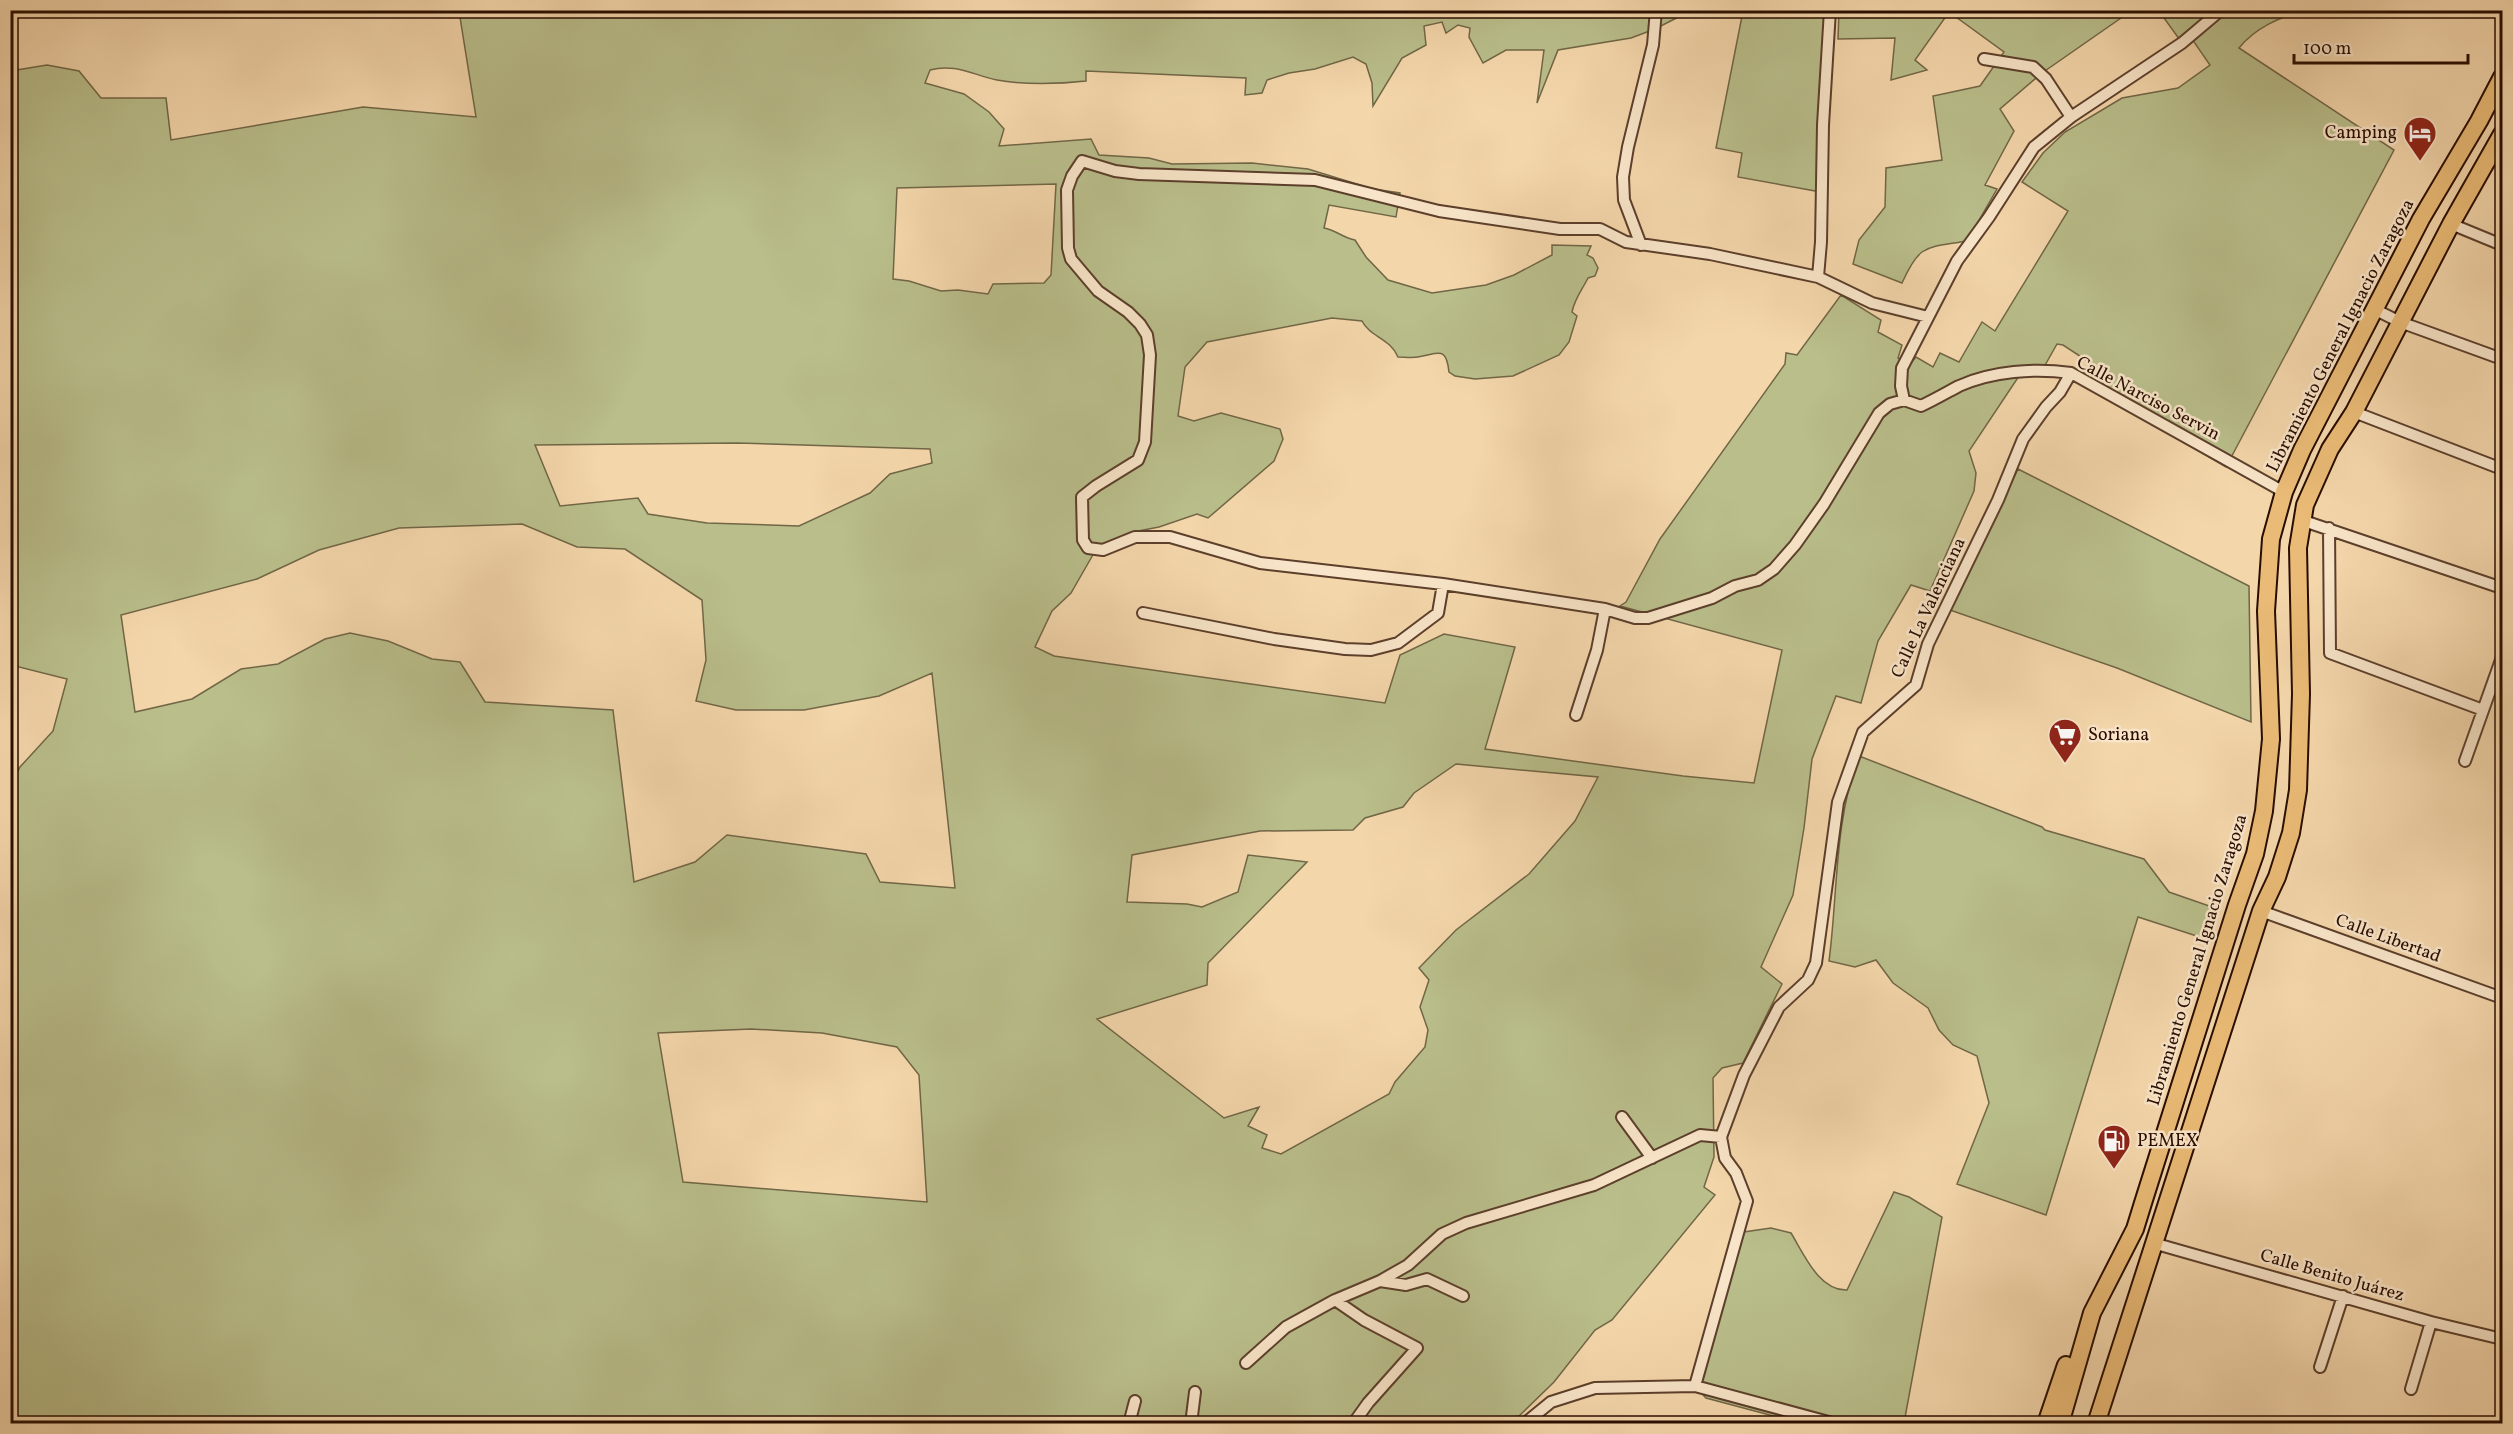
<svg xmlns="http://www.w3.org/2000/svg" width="2513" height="1434" viewBox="0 0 2513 1434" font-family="Vollkorn,serif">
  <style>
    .green { fill: #b9be8b; stroke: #716646; stroke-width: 1.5; fill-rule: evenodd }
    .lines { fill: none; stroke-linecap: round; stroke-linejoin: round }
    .minor-casing { stroke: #5c3f2b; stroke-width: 14 }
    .primary-casing { stroke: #290d00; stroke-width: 20 }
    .minor { stroke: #f8e4c8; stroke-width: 10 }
    .primary { stroke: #eabb76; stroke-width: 16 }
    .labels { text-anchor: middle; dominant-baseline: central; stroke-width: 5; stroke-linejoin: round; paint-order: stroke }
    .poi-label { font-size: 18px; fill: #290d00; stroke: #f8e4c8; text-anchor: start }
    .street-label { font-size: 18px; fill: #290d00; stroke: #f8e4c8 }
  </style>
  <rect width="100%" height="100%" fill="#f4d6ab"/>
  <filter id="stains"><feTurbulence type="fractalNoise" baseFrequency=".00333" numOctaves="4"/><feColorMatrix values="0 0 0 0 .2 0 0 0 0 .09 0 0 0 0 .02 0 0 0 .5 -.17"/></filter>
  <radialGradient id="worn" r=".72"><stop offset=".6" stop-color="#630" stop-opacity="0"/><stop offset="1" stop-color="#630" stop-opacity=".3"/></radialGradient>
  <path class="green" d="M459 11H1690L1655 29 1631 38 1558 50 1537 103 1544 50H1506L1483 63 1469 37 1470 28 1458 25 1446 33 1442 22 1424 26 1426 45 1402 58 1373 106 1372 83 1366 64 1353 57 1315 69 1289 73 1267 80 1262 93 1245 95 1246 78 1086 71V81C1060 84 1023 85 997 80 973 75 955 63 930 70L925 83 964 94 989 112 1004 129 999 146 1091 139 1099 155 1149 158 1172 164 1252 163 1308 169 1373 189 1400 193 1396 217 1329 205 1324 228C1336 230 1343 238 1355 240L1366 257 1388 280 1432 293 1486 285 1514 275 1552 255V245L1591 246 1587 255 1593 258 1598 268 1595 276 1588 278C1582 290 1575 298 1572 312L1577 316 1569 342 1559 355 1513 376 1475 379 1455 376 1449 372C1446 345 1438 354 1418 357 1412 358 1404 357 1398 357 1390 338 1370 337 1362 321L1332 318 1207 342 1185 367 1178 416 1194 421 1221 413 1280 429 1283 439 1274 461 1208 518 1197 514 1159 527 1133 532 1098 546 1071 593 1052 611 1035 647 1054 656 1385 703 1400 655 1444 634 1515 647 1485 749 1683 776 1754 783 1782 650 1620 606 1626 602 1660 539 1785 364 1786 353 1797 355 1841 295 1881 320 1878 332 1902 345 1898 358 1910 364 1916 357 1933 367 1940 353 1959 362 1982 322 1995 331 2068 211 2022 182 2043 153 2065 132 2122 98 2178 88 2210 65 2190 36 2182 43 2159 11H2305C2281 16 2255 28 2239 48L2394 150 2226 467 2080 380 2092 364 2063 345 2057 344 2040 374 2019 376 1969 451 1976 473 1974 491 1930 591 1911 585 1878 641 1861 703 1836 696 1812 759 1804 828 1793 895 1761 967 1782 984 1743 1063 1722 1068 1713 1078 1714 1157 1704 1187 1715 1195 1612 1320 1595 1330 1554 1382 1519 1416 1457 1424 11 1423V785L20 767 53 731 67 679 11 665V71L47 65 79 71 101 98H166L171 140 363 107 476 117ZM1056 184 1051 275 1044 283 993 284 988 294 958 290 941 291 909 281 893 279 897 188ZM737 443 930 449 932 463 890 474 870 493 799 526 707 523 648 514 638 498 560 506 535 445ZM522 524 577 547 625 549 702 600 706 660 696 701 736 710H804L879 696 932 673 955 888 880 882 866 854 727 835 695 862 634 882 613 710 485 702 460 662 432 659 388 641 350 633 325 639 278 664 241 669 192 699 135 712 121 615 257 579 319 550 399 528ZM1456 764 1598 777 1575 821 1529 874 1456 930 1419 968 1429 980 1420 1007 1428 1030 1425 1047 1395 1082 1389 1094 1281 1154 1262 1148 1267 1135 1248 1126 1259 1107 1224 1118 1097 1019 1207 985 1208 963 1307 862 1248 855 1238 892 1202 907 1187 904 1127 902 1132 855 1260 831 1353 830 1365 818 1403 807 1414 793ZM751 1029 822 1033 897 1047 919 1075 927 1202 683 1182 658 1033Z
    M1743 11H1829L1821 192 1738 177 1742 153 1716 148Z
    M1839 11H2131L2042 73 2000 109 2014 131 1985 185 1997 189 1967 241C1926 248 1920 243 1902 283L1853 264 1859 240 1885 207 1886 168 1942 160 1933 96 1980 86 2004 52 1949 12 1915 60 1927 70 1891 80 1895 38 1838 39Z
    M2018 469 2249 586 2251 722 2117 668 1950 610Z
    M1859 756 2042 827 2045 830 2144 859 2169 892 2215 908 2206 939 2138 917 2046 1215 1957 1184 1989 1103 1977 1056 1953 1045 1939 1030 1928 1008 1893 983 1876 960 1855 967 1829 961C1838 893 1834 821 1859 756Z
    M1894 1192 1909 1197 1942 1217 1904 1423 1892 1420 1890 1424 1800 1423 1706 1398 1695 1386 1737 1233 1771 1228 1791 1233C1804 1254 1819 1291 1847 1290Z"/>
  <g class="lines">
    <g class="minor-casing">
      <path id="minor" d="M2221 10 2182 43 2071 117 2034 147 1989 217 1957 261 1902 368 1901 386 1904 400 1921 406C1934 400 1946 393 1959 386 1992 371 2035 368 2071 373L2284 492
        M1984 59 2033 67 2046 79 2071 117
        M2451 224 2502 245
        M1641 245 1624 200 1623 177 1628 147 1653 45 1656 10
        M1818 277 1821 242 1823 125 1830 10
        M2374 309 2400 322 2502 359
        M1904 400 1890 404 1879 413 1824 504 1795 545 1774 569 1758 580 1735 586 1712 598 1648 618H1635L1605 609 1443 584 1260 563 1170 537H1135L1103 550 1088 548 1083 540 1082 497 1096 486 1138 460 1145 442 1150 355 1147 335 1140 324 1128 312 1098 291 1071 259 1068 248 1067 190 1072 176 1082 161 1115 171 1139 174 1315 180 1439 211 1560 229H1600L1626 242 1710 254 1818 277 1872 303 1928 317
        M2354 412 2502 469
        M2301 520 2502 588
        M2329 528 2330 653 2483 710
        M1143 613 1274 639 1345 649 1371 650 1398 643 1438 613 1443 584
        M1576 715 1597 650 1605 609
        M2465 761 2502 657
        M2261 911 2502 998
        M1622 1117 1652 1158
        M2153 1243 2431 1322 2502 1339
        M1380 1281 1406 1285 1427 1279 1463 1296
        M1335 1300 1364 1320 1417 1348 1368 1403 1353 1424
        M1246 1363 1286 1327 1335 1300 1380 1281 1408 1265 1442 1234 1466 1223 1594 1185 1700 1135 1721 1137
        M2320 1367 2343 1296
        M1695 1386 1747 1201 1736 1173 1725 1158 1721 1137 1744 1075 1779 1007 1808 980 1816 963 1838 802 1863 732 1916 685 1928 644 1998 500 2023 439 2046 407 2060 392 2071 373
        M2411 1389 2431 1322
        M1129 1424 1135 1401
        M1191 1424 1195 1392
        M1524 1424 1551 1402 1595 1388 1695 1386 1836 1424
        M2500 1424 2502 1416"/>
    </g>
    <g class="primary-casing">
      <path id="primary" d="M2046 1424 2066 1365
        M2060 1424 2092 1313 2135 1229 2143 1203 2237 905 2255 854 2264 811 2271 739 2266 611 2271 539 2284 492 2302 450 2421 219 2479 121 2502 77
        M2096 1424 2261 911 2277 877 2291 833 2298 790 2301 694 2298 548 2305 505 2330 449 2354 412 2451 224 2502 134"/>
    </g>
    <use href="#minor" class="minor"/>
    <use href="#primary" class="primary"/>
  </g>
  <defs>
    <g id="hotel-pin" transform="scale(1.725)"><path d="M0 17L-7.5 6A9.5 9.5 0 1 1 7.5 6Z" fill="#8f2418" stroke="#f8e4c8"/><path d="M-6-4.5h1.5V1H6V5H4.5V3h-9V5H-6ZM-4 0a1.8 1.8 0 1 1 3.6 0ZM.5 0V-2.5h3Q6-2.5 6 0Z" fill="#fff"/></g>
    <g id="supermarket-pin" transform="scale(1.725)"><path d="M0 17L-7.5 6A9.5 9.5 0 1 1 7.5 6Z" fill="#8f2418" stroke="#f8e4c8"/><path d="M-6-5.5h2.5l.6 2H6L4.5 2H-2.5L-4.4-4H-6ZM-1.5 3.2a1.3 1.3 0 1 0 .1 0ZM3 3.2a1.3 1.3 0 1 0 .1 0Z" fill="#fff"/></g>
    <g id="fuel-pin" transform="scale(1.725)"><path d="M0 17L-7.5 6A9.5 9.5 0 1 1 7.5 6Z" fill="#8f2418" stroke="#f8e4c8"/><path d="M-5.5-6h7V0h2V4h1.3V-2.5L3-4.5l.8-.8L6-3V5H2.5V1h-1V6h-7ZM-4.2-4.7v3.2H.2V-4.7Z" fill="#fff"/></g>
  </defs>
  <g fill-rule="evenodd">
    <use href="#hotel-pin" x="2420" y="133"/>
    <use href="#supermarket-pin" x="2065" y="735"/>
    <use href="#fuel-pin" x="2114" y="1141"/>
  </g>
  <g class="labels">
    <g class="poi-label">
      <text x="2397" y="133" text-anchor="end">Camping</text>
      <text x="2088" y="735">Soriana</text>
      <text x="2137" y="1141">PEMEX</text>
    </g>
    <g class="street-label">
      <text transform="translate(2341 336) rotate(-63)">Libramiento General Ignacio Zaragoza</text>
      <text transform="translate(2148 399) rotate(28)">Calle Narciso Servin</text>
      <text transform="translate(1929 608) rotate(-65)">Calle La Valenciana</text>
      <text transform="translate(2388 939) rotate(20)">Calle Libertad</text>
      <text transform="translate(2198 960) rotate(-73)">Libramiento General Ignacio Zaragoza</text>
      <text transform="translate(2332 1276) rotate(16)">Calle Benito Juárez</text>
    </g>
  </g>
  <rect width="2513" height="1434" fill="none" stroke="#f4d6ab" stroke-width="36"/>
  <rect x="12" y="12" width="2489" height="1410" fill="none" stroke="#290d00" stroke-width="3"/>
  <rect x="18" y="18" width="2477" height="1398" fill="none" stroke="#290d00" stroke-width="1.5"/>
  <path d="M2294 54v9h174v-9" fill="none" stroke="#290d00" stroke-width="3"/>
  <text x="2303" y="54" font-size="18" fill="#290d00" stroke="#f8e4c8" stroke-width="4.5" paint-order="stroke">100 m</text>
  <rect width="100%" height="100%" filter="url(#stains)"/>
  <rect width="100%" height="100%" fill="url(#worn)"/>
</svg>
